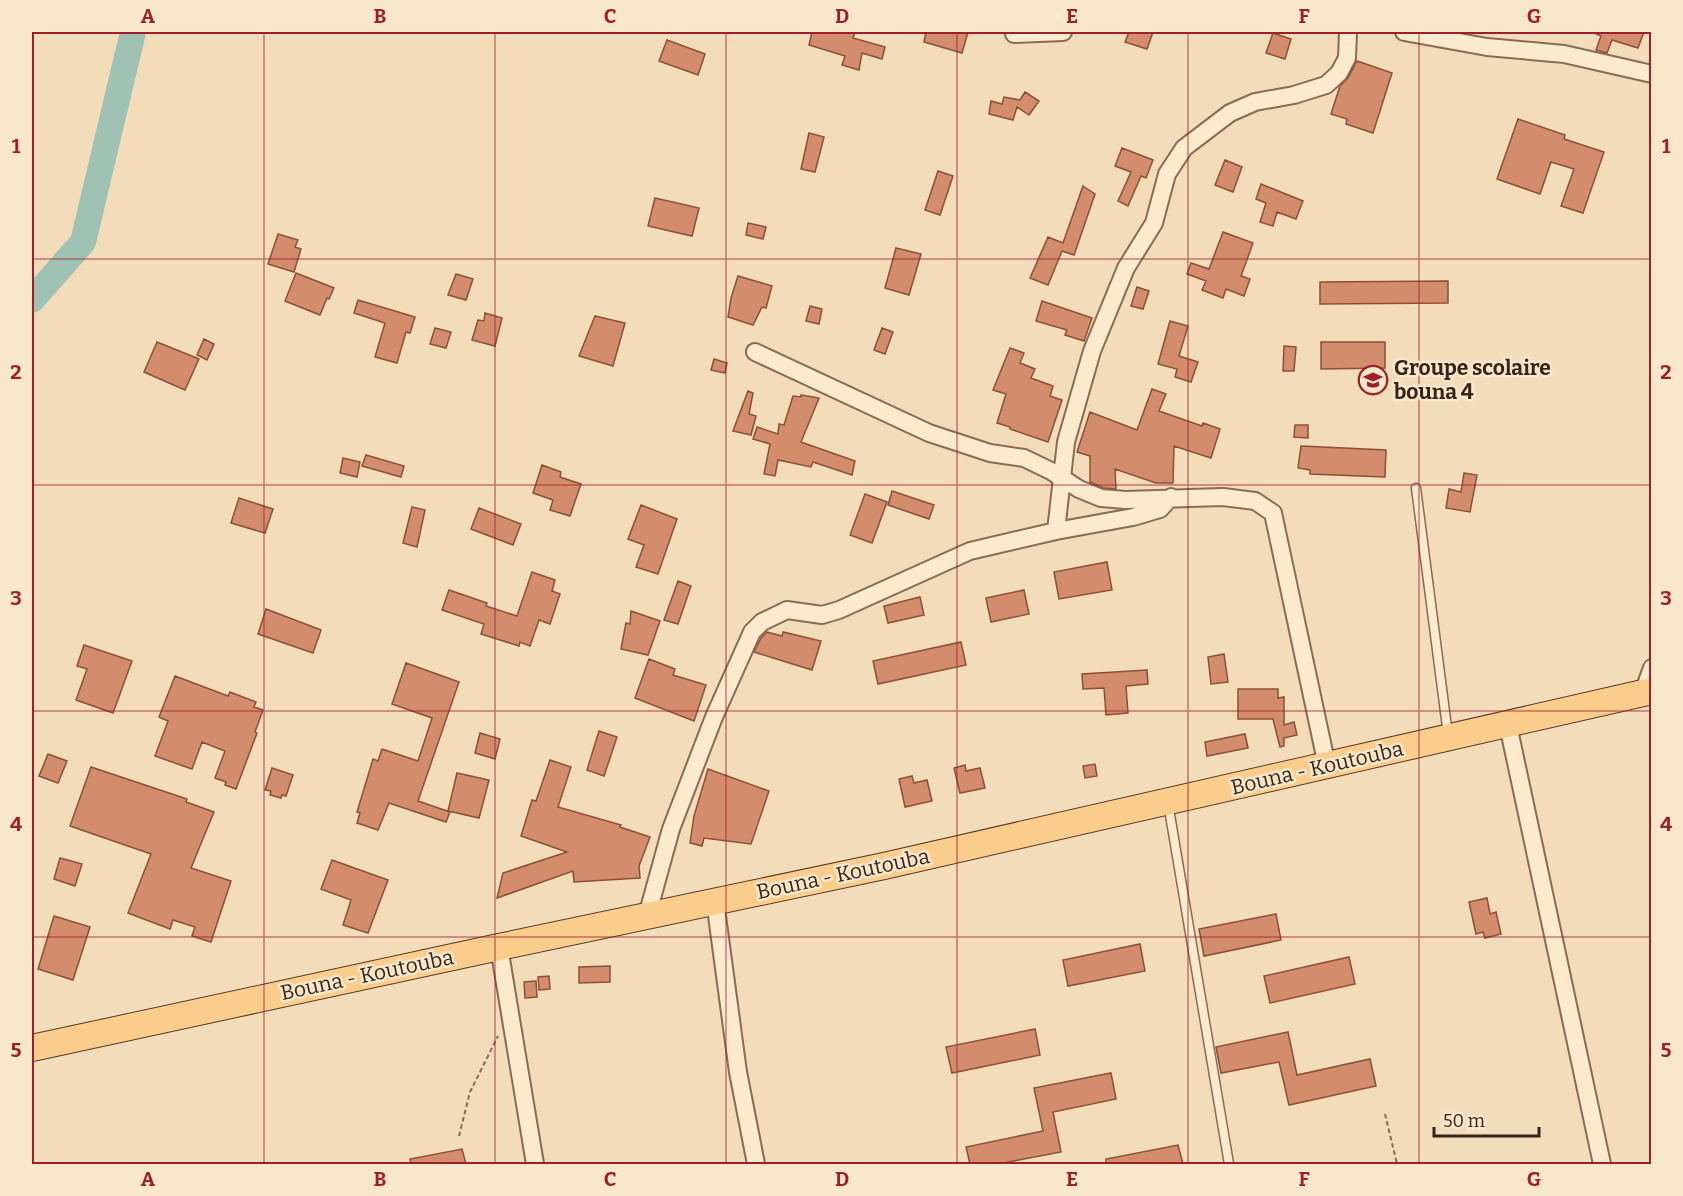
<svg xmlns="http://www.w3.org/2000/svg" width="1683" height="1196" viewBox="0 0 1683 1196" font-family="Bitter,serif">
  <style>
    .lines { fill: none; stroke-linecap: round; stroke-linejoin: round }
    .river { stroke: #9fc2b4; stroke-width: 26 }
    .building { fill: #d48d6c; stroke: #8b5037; stroke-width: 1.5 }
    .lane-casing { stroke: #8a6b53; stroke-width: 11 }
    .street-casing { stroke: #8a6b53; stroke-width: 20 }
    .primary-casing { stroke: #573a28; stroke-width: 28 }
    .path { stroke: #8a6b53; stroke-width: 2; stroke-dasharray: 4.5 3; stroke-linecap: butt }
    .lane { stroke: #fceace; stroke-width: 8 }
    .street { stroke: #fceace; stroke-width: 16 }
    .primary { stroke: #facd8d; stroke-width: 26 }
    .grid { fill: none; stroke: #9e1e2b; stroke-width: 1.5; stroke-opacity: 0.55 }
    .labels { text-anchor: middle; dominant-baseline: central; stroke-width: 5; stroke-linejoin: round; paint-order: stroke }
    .poi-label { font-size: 21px; font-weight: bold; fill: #37251a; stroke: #f8e7cb; text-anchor: start }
    .street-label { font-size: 21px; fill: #37251a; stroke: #f8e7cb }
    .neatline { fill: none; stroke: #9e1e2b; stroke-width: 2 }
    .grid-label { font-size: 20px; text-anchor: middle; font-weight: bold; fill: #9e1e2b }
  </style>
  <rect width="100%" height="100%" fill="#f2dcba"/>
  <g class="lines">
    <path class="river" d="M32 300 83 242 133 32"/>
  </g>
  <path class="building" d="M812 32H855L853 38 885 47 882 59 862 53 859 70 842 65 845 56 809 45Z
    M926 32H968L962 53 924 42Z
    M1129 32H1153L1147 49 1125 42Z
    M1594 32H1644L1638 48 1612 40 1607 53 1596 50 1601 36 1594 33Z
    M1273 33 1291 39 1285 59 1266 53Z
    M667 40 705 54 698 75 659 61Z
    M1357 61 1392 73 1373 133 1346 124 1347 119 1331 114 1340 86 1348 78Z
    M1025 92 1039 101 1029 115 1017 107 1013 120 989 114 991 101 1002 104 1004 97 1020 100Z
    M1518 119 1565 135 1564 139 1604 152 1583 213 1561 206 1574 169 1551 162 1540 194 1497 179Z
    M809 133 824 137 815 172 801 169Z
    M1122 148 1153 160 1146 178 1141 176 1128 206 1118 201 1131 172 1115 166Z
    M1225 160 1242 167 1233 192 1215 185Z
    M938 171 953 176 940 215 925 210Z
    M1261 184 1303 201 1296 219 1277 212 1273 226 1260 222 1266 203 1256 199Z
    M1083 186 1095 194 1074 255 1062 251 1048 285 1030 278 1048 237 1063 243Z
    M655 198 699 208 692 236 648 226Z
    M748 223 766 227 763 239 746 235Z
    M1223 232 1253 243 1241 276 1250 279 1244 296 1226 289 1223 298 1202 290 1206 281 1187 274 1191 263 1209 269Z
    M278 234 298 240 295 247 301 249 294 272 268 264Z
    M896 248 921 254 909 295 885 288Z
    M296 273 334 288 329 299 327 298 320 315 285 301Z
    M456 274 473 279 466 300 448 295Z
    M738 276 772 286 766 308 762 307 753 325 728 317 731 298Z
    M1448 281V303L1320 304V282Z
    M1137 287 1149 291 1143 309 1131 306Z
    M358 300 415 317 410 333 406 332 397 363 375 357 385 323 354 313Z
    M1042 301 1092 318 1084 341 1065 335 1067 330 1036 321Z
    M810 306 822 309 819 324 806 321Z
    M485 313 502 318 495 346 472 340 478 320 484 321Z
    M595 316 625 323 613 366 579 356Z
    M1170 321 1188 326 1179 356 1198 362 1191 382 1175 377 1177 369 1158 364Z
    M435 328 451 332 446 348 430 344Z
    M882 328 893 332 885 354 874 350Z
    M204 339 214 344 207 360 197 355Z
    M157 342 199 359 185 390 144 372Z
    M1321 342H1385V368L1321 369Z
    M1284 346 1296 347 1294 371H1283Z
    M1010 348 1024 353 1020 363 1035 369 1031 378 1053 386 1050 396 1062 400 1048 442 1010 429V427L997 423 1006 394 993 390Z
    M714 359 727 363 725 373 711 370Z
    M1152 389 1166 394 1159 411 1202 426 1203 423 1220 429 1211 458 1174 446 1173 483H1156L1115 469 1116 489 1103 488 1090 482V456L1077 452 1090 412 1137 430Z
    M748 391 753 393 749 414 756 416 751 435 733 431Z
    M801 395 819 398 801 442 855 461 852 475 813 462 811 467 778 460 775 476 764 474 770 444 753 439 757 427 778 434 779 424 784 425 793 396 801 397Z
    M1295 425H1308V438L1294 437Z
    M1301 446 1386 450 1385 477 1310 474V470L1298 468Z
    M366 455 404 466 401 477 362 466Z
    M343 458 360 462 357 477 340 473Z
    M542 465 561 472 560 477 581 484 570 516 550 510 553 500 533 493Z
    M1464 473 1477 475 1470 512 1446 508 1449 489 1461 492Z
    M892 491 934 505 929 519 888 505Z
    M865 494 887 502 872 543 850 535Z
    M239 498 273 509 265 533 231 523Z
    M641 505 677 519 658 574 636 567 644 545 628 539Z
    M412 507 425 510 417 547 403 543Z
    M479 508 521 524 513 545 471 529Z
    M1107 562 1112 590 1059 599 1054 572Z
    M532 572 555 580 552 591 560 594 550 624 539 620 530 646 520 642 519 646 481 634 484 624 442 610 449 590 487 603 486 606 517 616Z
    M678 581 691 586 678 624 664 620Z
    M1024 590 1029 614 991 622 986 598Z
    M920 597 924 615 888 623 884 606Z
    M266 609 321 630 313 653 258 634Z
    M631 611 660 621 648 655 621 649 626 623 630 624Z
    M767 632 782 636 783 632 821 641 812 670 754 652 761 638Z
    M961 642 966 665 878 684 873 661Z
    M84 645 132 661 113 713 76 700 87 669 77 666Z
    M1224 654 1228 682 1211 684 1208 657Z
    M649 659 675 669 673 675 706 685 694 721 635 698Z
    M406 663 459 682 418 801 450 812 446 822 389 803 378 830 357 823 360 813 357 812 373 759 378 761 382 749 418 761 432 718 392 704Z
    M1147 670 1148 684 1126 686 1128 713 1106 715 1104 688 1083 689 1082 674Z
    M175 676 228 696 230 692 256 702 254 707 263 710 255 732 257 733 236 789 225 785 226 782 215 778 225 751 202 742 192 769 155 756 168 721 159 717Z
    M1238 689H1278V698L1284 697V725L1294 722 1297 735 1284 738V746L1280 747 1273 719H1238Z
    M599 731 617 737 604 776 587 770Z
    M480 733 500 739 495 759 475 753Z
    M1245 734 1248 748 1207 756 1205 742Z
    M48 754 67 761 58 783 39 776Z
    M550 760 571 767 558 807 621 825 620 827 650 837 639 866 640 878 574 882 573 871 497 898 503 873 567 852 521 836 532 800 536 801Z
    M1095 764 1097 776 1085 778 1083 766Z
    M965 765 966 771 980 768 985 788 960 793 954 768Z
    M91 767 187 799 186 802 214 812 191 868 231 881 211 942 192 936 195 927 173 920 170 929 128 913 151 854 70 826Z
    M272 768 293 775 286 796 282 795 281 798 270 795 271 791 265 790Z
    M708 769 769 791 751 844 704 838 702 846 690 843 694 816Z
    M457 773 489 780 479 818 448 811Z
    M912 776 914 783 927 780 932 801 905 807 899 779Z
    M60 858 82 864 75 886 54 879Z
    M332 860 388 880 368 933 343 925 351 900 321 889Z
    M1487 898 1490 914 1496 912 1501 934 1485 938 1483 932 1476 934 1469 902Z
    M1276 914 1281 940 1204 956 1199 929Z
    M54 916 90 927 73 980 38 969Z
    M1140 944 1145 971 1068 986 1063 960Z
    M1349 957 1355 984 1270 1003 1264 976Z
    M610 966V982L579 983V967Z
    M549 976 550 989 539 990 538 977Z
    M536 981 537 997 525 998 524 982Z
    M1035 1029 1040 1055 952 1073 946 1047Z
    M1288 1032 1297 1075 1370 1059 1376 1086 1289 1105 1279 1062 1221 1073 1216 1047Z
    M1111 1073 1116 1099 1053 1112 1061 1152 998 1164H970L966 1147 1043 1131 1034 1088Z
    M1178 1145 1183 1164H1106V1159Z
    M462 1149 466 1164H411L410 1159Z"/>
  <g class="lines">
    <g class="lane-casing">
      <path id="lane" d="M1416 488 1448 735
        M1168 803 1229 1164"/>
    </g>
    <g class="street-casing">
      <path id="street" d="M1404 32 1487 47 1564 54 1652 74
        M1014 34 1063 32
        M755 352 929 433 990 453 1024 458 1051 471 1079 489 1101 498 1125 500 1223 497 1255 501 1273 513 1327 766
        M1056 531 1066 442 1092 351 1126 268 1154 223 1167 174 1184 148 1230 113 1255 102 1294 95 1326 85 1339 73 1347 58 1348 32
        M1643 693 1652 668
        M1508 725 1602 1164
        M715 901 738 1072 756 1164
        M647 916 671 829 714 717 752 632 762 622 787 610 822 615 839 610 970 551 1056 531 1133 517 1160 509 1171 497
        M499 947 535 1164"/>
    </g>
    <g class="primary-casing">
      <path id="primary" d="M32 1048 499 947 884 866 1652 691"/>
    </g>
    <path class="path" d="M1385 1114 1397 1164
      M459 1136 470 1092 498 1036"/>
    <use href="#lane" class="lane"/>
    <use href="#street" class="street"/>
    <use href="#primary" class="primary"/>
  </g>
  <path class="grid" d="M264 32V1164M495 32V1164M726 32V1164M957 32V1164M1188 32V1164M1419 32V1164M32 259H1652M32 485H1652M32 711H1652M32 937H1652"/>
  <defs>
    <g id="school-ring" transform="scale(1.5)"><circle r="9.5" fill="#f8e7cb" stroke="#9e1e2b" stroke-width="1.5"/><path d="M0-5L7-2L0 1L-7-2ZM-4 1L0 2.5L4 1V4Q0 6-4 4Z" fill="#9e1e2b"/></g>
  </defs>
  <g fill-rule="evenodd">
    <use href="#school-ring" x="1373" y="380"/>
  </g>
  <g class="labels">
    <g class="poi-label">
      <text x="1394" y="368">Groupe scolaire<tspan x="1394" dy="24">bouna 4</tspan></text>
    </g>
    <g class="street-label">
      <text transform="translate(1317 768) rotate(-13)">Bouna - Koutouba</text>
      <text transform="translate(843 874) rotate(-12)">Bouna - Koutouba</text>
      <text transform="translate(367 975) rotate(-12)">Bouna - Koutouba</text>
    </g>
  </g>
  <rect width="1683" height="1196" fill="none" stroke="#f8e7cb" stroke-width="66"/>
  <path d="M1434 1127v9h105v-9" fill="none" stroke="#37251a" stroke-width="3"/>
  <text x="1443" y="1127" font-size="18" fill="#37251a" stroke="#f8e7cb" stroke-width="4.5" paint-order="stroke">50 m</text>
  <rect x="33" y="33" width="1617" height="1130" class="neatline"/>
  <g class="grid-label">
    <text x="148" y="23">A</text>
    <text x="380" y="23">B</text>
    <text x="610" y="23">C</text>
    <text x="842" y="23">D</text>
    <text x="1072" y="23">E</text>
    <text x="1304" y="23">F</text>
    <text x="1534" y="23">G</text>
    <text x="16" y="153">1</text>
    <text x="1666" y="153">1</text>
    <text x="16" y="379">2</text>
    <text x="1666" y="379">2</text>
    <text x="16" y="605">3</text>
    <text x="1666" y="605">3</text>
    <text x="16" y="831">4</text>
    <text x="1666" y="831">4</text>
    <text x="16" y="1057">5</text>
    <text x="1666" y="1057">5</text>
    <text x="148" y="1186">A</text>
    <text x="380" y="1186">B</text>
    <text x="610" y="1186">C</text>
    <text x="842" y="1186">D</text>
    <text x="1072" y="1186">E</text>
    <text x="1304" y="1186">F</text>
    <text x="1534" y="1186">G</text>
  </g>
</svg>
